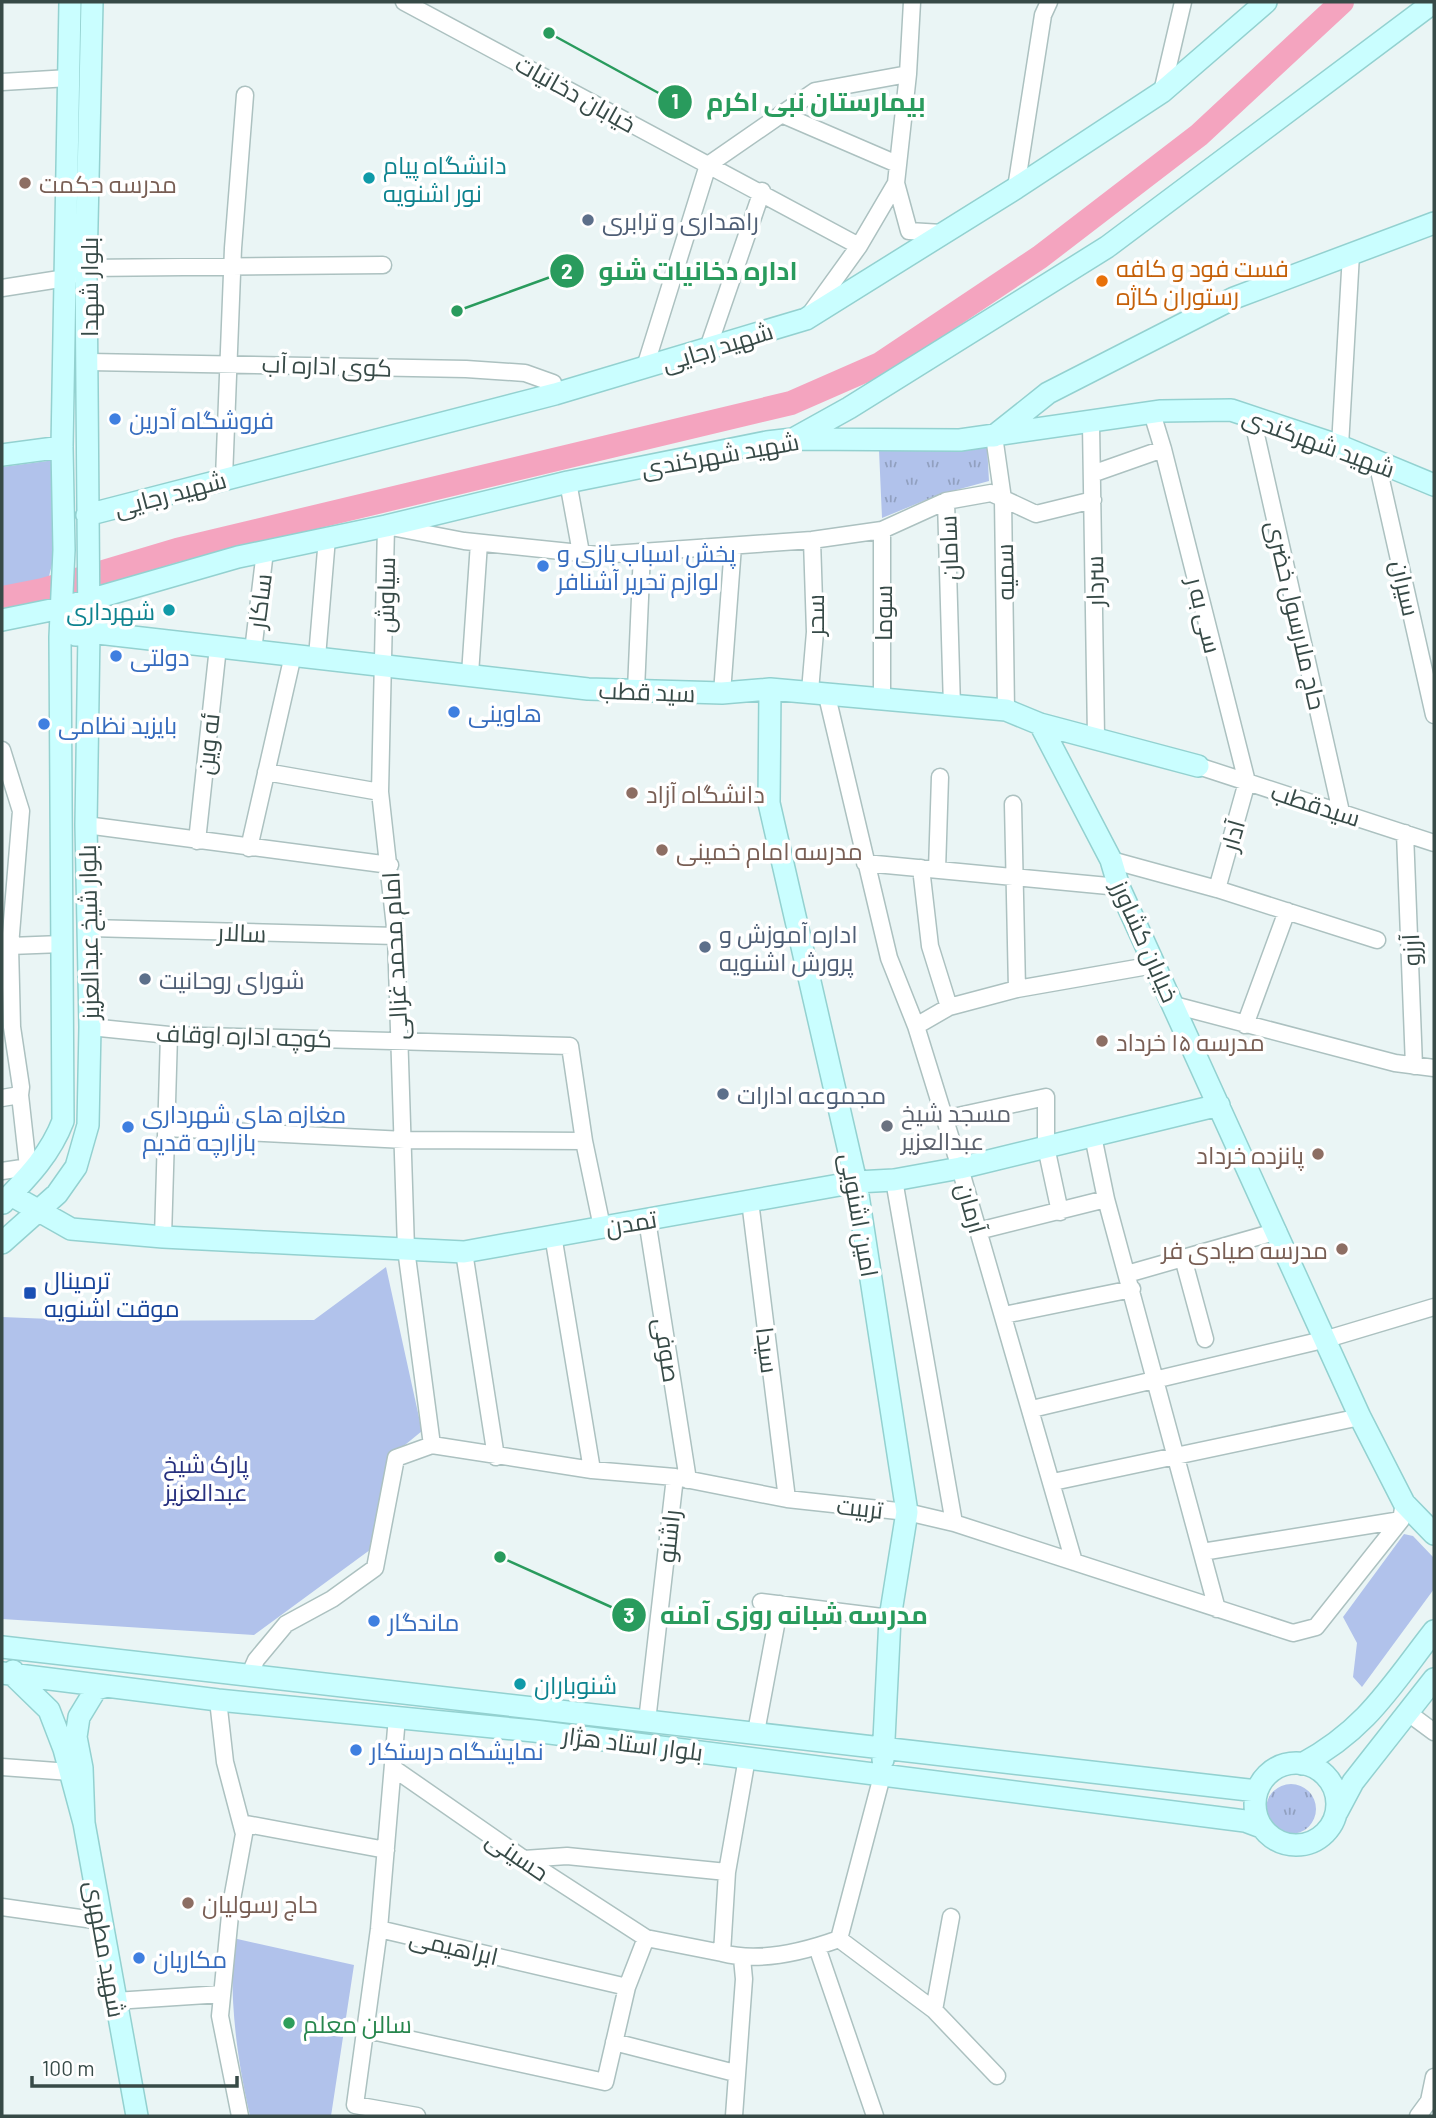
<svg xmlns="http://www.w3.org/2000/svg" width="1436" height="2118" viewBox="0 0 1436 2118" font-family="Barlow,Cairo,sans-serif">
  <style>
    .grass { fill: url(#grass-tufts) }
    .park { fill: #b1c2eb }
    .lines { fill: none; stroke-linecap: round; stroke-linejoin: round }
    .river { stroke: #f4a4bf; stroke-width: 24 }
    .street-casing { stroke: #acc1c0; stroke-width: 19 }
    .secondary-casing { stroke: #93d1d0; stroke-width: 24 }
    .street { stroke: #fff; stroke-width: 16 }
    .secondary { stroke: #cafeff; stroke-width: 21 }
    .culture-dot { fill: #0f9aa8; stroke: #fff; stroke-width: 2.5 }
    .education-dot { fill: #8d6e63; stroke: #fff; stroke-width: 2.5 }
    .service-dot { fill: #5c6f8a; stroke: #fff; stroke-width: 2.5 }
    .food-dot { fill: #e8710a; stroke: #fff; stroke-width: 2.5 }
    .shop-dot { fill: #3f7fe0; stroke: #fff; stroke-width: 2.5 }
    .worship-dot { fill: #6b7280; stroke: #fff; stroke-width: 2.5 }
    .transit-dot { fill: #1a4fb4; stroke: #fff; stroke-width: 2.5 }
    .leisure-dot { fill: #2e9e5b; stroke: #fff; stroke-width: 2.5 }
    .labels { text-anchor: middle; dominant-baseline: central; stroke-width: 7; stroke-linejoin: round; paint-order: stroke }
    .street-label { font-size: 24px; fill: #374a47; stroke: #fff }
    .culture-label { font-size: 24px; fill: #0d838f; stroke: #fff; text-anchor: start }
    .education-label { font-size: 24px; fill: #785e54; stroke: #fff; text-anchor: start }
    .service-label { font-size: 24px; fill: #4e5e75; stroke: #fff; text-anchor: start }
    .food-label { font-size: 24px; fill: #c56008; stroke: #fff; text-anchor: start }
    .shop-label { font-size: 24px; fill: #366cbe; stroke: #fff; text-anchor: start }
    .worship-label { font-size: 24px; fill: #5b616d; stroke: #fff; text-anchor: start }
    .transit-label { font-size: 24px; fill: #164399; stroke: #fff; text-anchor: start }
    .park-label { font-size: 24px; fill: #27317f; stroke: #fff }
    .leisure-label { font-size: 24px; fill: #27864d; stroke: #fff; text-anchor: start }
    .leader { fill: none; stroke: #299b5d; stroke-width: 2.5 }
    .callout-dot { fill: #299b5d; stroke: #fff; stroke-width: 2.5 }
    .mark-label { font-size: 21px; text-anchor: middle; font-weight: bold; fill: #fff }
    .callout-label { font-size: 26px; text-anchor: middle; font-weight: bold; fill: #299b5d; stroke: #fff; stroke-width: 7; stroke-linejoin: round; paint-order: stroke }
  </style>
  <defs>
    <pattern id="grass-tufts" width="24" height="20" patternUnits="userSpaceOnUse" patternTransform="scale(1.75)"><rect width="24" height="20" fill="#b1c2eb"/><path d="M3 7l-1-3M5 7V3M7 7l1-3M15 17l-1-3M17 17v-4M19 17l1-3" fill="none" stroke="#91a0c0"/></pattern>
  </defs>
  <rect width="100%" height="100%" fill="#eaf5f5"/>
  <path class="grass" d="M987 446 989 481 938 495 882 518 879 450Z
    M1266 1809a25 25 0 1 1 50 0a25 25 0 1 1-50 0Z"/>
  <path class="park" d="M55 460 56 549 48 580 2 588V467Z
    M386 1267 422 1431 389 1458 378 1544 254 1635 2 1619V1317L99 1321 314 1320Z
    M1404 1534 1413 1536 1434 1558V1589L1362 1687 1353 1677 1357 1643 1343 1617Z
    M233 1938 354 1965 331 2116H250C236 2054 230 2003 233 1938Z"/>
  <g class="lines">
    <path class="river" d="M2 598 43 590 177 550 791 403 880 364 1040 257 1199 135 1342 2"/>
    <g class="street-casing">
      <path id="street" d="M404 2 859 246
        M2 82 69 78
        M1162 92 1183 2
        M781 114 897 164
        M896 183 908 74 912 2
        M1016 188 1043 15 1049 2
        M2 288 66 278 86 268 383 265
        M810 314 859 246 896 183 909 231 942 233
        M708 348 762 191
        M89 362 466 369 525 373 553 383 555 394
        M645 367 708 165 815 91 908 74
        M1152 413 1163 449
        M1252 417 1341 812
        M1091 424 1096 737
        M994 436 1003 499 1006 710
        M1340 446 1351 254
        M1377 462 1434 715
        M1092 474 1163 449 1247 782 1217 889
        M224 478 233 248 245 95
        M568 482 581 553
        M253 651 265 551
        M317 657 327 538
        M470 674 479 543
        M636 690 642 552
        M810 691 815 632 812 540
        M826 692 889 958 916 1026 960 1168 1074 1562
        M722 693 733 546
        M882 697V530
        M952 707 946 501 991 493 1036 514 1093 500
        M2 750 21 811 10 946 62 944
        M1198 766 1434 843
        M266 772 380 792
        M1013 804 1017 989
        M86 825 390 865
        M1405 833 1414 1066
        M197 841 218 647
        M249 848 293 655
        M1111 860 1217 889 1377 940
        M865 863 1119 887
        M921 868 930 946 949 1007
        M937 870 940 777
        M89 928 396 936
        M2 946H10L12 1027 21 1087 20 1095 2 1098
        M1174 1005 1395 1063 1434 1068
        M1245 1025 1287 911
        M916 1026 949 1007 1017 989 1154 965
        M90 1027 169 1035 570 1046 584 1141 602 1227
        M20 1095 29 1176
        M944 1119 1046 1097V1147L1060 1212
        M166 1128 405 1140 584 1141
        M1093 1136 1106 1199 1217 1609
        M2 1171 29 1167
        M894 1180 954 1523
        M750 1201 787 1499
        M647 1220 688 1480
        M978 1231 1106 1199
        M553 1235 592 1470
        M163 1237 169 1035
        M464 1252 496 1457
        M1183 1258 1205 1339
        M1127 1274 1278 1231
        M1004 1315 1132 1289
        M1032 1409 1327 1339 1434 1307
        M432 1445 406 1249 396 936 380 792 386 526 464 541 599 555 812 540 882 530 946 501
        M432 1445 592 1470 675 1477 787 1499 907 1512 954 1523 1293 1633 1316 1627 1401 1520 1404 1503
        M1053 1482 1360 1417
        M1202 1552 1401 1520
        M761 1602 890 1618
        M249 1676 256 1660 286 1624 332 1599 375 1568 396 1458 432 1445
        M218 1700 225 1762 244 1834 231 1905 220 2016 240 2116
        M1407 1712 1434 1732
        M397 1717 379 1929 355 2105 417 2116
        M647 1721 675 1477
        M756 1732 780 1604
        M2 1767 70 1772
        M393 1768 524 1859 646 1938
        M241 1823 386 1850
        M524 1859 567 1856 727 1872
        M2 1907 101 1921
        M379 1929 627 1987
        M839 1939 882 1776
        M817 1947 875 2116
        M722 1953C760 1963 803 1952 839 1939L934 2010 997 2076
        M115 2001 222 1994
        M934 2010 951 1917
        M367 2030 605 2082 627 1987 646 1938 722 1953 727 1872 747 1758
        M614 2042 735 2073
        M734 2116 744 1979 742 1958
        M1418 2116 1429 2101 1434 2077"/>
    </g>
    <g class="secondary-casing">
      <path id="secondary" d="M994 436 1048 393 1234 298 1434 223
        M795 438 849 408 1107 247 1434 2
        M2 455 62 447
        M87 515 555 394 806 319 1016 188 1162 92 1266 2
        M2 620 61 608 238 557 386 526 568 482 767 442 793 439 960 440 1161 411 1231 410 1340 446 1434 485
        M76 635 89 632 588 689 722 693 770 689 1006 710 1040 724 1198 766
        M770 689 769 803 856 1182 907 1512 890 1618 883 1760
        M1040 724 1111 860 1119 887 1360 1417 1404 1503 1434 1534
        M11 1195 71 1229 163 1237 464 1252 856 1182 894 1180 960 1168 1219 1105
        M3 1203C27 1178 50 1155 63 1121L60 637 64 550 62 447 70 2
        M2 1243 57 1194 76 1167 88 1125 90 1027 86 825 89 632 86 268 92 2
        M2 1647 1257 1791
        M13 1671V1675L49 1710 64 1749 84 1823 82 1768 76 1737 79 1717 96 1689 107 1686
        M2 1673 218 1700 534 1731 1245 1821 1261 1827
        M1255 1804a41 41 0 1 1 82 0a41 41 0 1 1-82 0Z
        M1302 1764C1366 1730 1391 1686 1434 1631
        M1337 1812 1353 1782 1434 1679
        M84 1823 137 2116"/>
    </g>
    <use href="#street" class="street"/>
    <use href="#secondary" class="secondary"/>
  </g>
  <g class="culture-dot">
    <circle cx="369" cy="178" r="7"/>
    <circle cx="169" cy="610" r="7"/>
    <circle cx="520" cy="1684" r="7"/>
  </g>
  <g class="education-dot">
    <circle cx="25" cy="183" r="7"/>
    <circle cx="632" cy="793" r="7"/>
    <circle cx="662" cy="850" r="7"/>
    <circle cx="1102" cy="1041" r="7"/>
    <circle cx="1318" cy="1154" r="7"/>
    <circle cx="1342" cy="1249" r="7"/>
    <circle cx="188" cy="1903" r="7"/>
  </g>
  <g class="service-dot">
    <circle cx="588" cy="220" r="7"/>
    <circle cx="705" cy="947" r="7"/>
    <circle cx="145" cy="979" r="7"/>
    <circle cx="723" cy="1094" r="7"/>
  </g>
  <circle class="food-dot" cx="1102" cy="281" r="7"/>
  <g class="shop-dot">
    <circle cx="115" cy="419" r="7"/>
    <circle cx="543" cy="566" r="7"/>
    <circle cx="116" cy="656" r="7"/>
    <circle cx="454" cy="712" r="7"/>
    <circle cx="44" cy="724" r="7"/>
    <circle cx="128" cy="1127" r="7"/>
    <circle cx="374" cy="1621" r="7"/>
    <circle cx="356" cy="1750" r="7"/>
    <circle cx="139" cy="1958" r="7"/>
  </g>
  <circle class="worship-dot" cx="887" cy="1126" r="7"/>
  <rect class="transit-dot" x="23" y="1286" width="14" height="14" rx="3.5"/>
  <circle class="leisure-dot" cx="289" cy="2023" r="7"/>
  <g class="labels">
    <g class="street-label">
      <text transform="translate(576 93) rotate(29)">خیابان دخانیات</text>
      <text transform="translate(88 287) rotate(-90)">بلوار شهدا</text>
      <text transform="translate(717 346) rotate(-17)">شهید رجایی</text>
      <text transform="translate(327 365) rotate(2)">کوی اداره آب</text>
      <text transform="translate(1319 442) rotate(20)">شهید شهرکندی</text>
      <text transform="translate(720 454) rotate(-10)">شهید شهرکندی</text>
      <text transform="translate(170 493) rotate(-15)">شهید رجایی</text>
      <text transform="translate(948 548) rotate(-92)">سامان</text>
      <text transform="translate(1004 572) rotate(-91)">سمیه</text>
      <text transform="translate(1094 581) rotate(-91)">سردار</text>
      <text transform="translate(1406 588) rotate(77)">سیران</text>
      <text transform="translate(385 595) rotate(-89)">سیاوش</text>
      <text transform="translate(259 601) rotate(-83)">ساکار</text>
      <text transform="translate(882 613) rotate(-90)">سوما</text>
      <text transform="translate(814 615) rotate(-90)">سحر</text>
      <text transform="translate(1205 615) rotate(76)">سی به ر</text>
      <text transform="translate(1297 615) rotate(77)">حاج ملارسول خضری</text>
      <text transform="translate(647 691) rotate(2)">سید قطب</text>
      <text transform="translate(207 744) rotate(-84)">ئه وین</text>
      <text transform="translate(1316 804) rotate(18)">سیدقطب</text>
      <text transform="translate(1232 835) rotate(-74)">آدار</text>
      <text transform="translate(88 932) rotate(-91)">بلوار شیخ عبدالعزیز</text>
      <text transform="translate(242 932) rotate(2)">سالار</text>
      <text transform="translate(1146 941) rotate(66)">خیابان کشاورز</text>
      <text transform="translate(1410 950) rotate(-92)">آرزو</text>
      <text transform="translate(394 956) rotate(-93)">امام محمد غزالی</text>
      <text transform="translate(244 1035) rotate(2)">کوچه اداره اوقاف</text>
      <text transform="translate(972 1208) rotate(74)">آرمان</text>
      <text transform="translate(860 1215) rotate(80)">امین اشنویی</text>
      <text transform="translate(631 1222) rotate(-9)">تمدن</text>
      <text transform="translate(668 1350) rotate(81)">صوفی</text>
      <text transform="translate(768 1350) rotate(83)">سیدا</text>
      <text transform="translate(860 1507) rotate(6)">تربیت</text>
      <text transform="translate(668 1536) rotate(-84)">راشنو</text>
      <text transform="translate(633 1743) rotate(7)">بلوار استاد هژار</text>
      <text transform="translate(518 1855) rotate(34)">حسینی</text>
      <text transform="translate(454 1946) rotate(13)">ابراهیمی</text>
      <text transform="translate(106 1949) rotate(80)">شهید مطهری</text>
    </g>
    <g class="culture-label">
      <text x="383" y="164">دانشگاه پیام<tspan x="383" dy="28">نور اشنویه</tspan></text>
      <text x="155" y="610" text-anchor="end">شهرداری</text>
      <text x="534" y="1684">شنوباران</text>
    </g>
    <g class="education-label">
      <text x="39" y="183">مدرسه حکمت</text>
      <text x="646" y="793">دانشگاه آزاد</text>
      <text x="676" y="850">مدرسه امام خمینی</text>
      <text x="1116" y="1041">مدرسه ۱۵ خرداد</text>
      <text x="1304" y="1154" text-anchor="end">پانزده خرداد</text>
      <text x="1328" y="1249" text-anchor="end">مدرسه صیادی فر</text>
      <text x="202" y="1903">حاج رسولیان</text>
    </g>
    <g class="service-label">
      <text x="602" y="220">راهداری و ترابری</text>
      <text x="719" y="933">اداره آموزش و<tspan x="719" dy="28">پرورش اشنویه</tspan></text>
      <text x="159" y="979">شورای روحانیت</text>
      <text x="737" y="1094">مجموعه ادارات</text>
    </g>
    <g class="food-label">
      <text x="1116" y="267">فست فود و کافه<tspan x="1116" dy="28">رستوران کاژه</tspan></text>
    </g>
    <g class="shop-label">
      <text x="129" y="419">فروشگاه آدرین</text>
      <text x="557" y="552">پخش اسباب بازی و<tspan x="557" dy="28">لوازم تحریر آشنافر</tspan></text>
      <text x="130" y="656">دولتی</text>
      <text x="468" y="712">هاوینی</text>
      <text x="58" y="724">بایزید نظامی</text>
      <text x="142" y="1113">مغازه های شهرداری<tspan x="142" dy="28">بازارچه قدیم</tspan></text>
      <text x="388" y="1621">ماندگار</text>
      <text x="370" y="1750">نمایشگاه درستکار</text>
      <text x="153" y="1958">مکاریان</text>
    </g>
    <g class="worship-label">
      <text x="901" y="1112">مسجد شیخ<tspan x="901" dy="28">عبدالعزیر</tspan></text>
    </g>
    <g class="transit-label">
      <text x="44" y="1279">ترمینال<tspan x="44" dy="28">موقت اشنویه</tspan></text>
    </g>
    <g class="park-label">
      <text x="206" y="1463">پارک شیخ<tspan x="206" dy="28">عبدالعزیز</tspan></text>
    </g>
    <g class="leisure-label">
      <text x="303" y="2023">سالن معلم</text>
    </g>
  </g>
  <path class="leader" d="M549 33L675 102M457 311L567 271M500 1557L629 1615"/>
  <g class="callout-dot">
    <circle cx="549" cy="33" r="7"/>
    <circle cx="457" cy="311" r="7"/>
    <circle cx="500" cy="1557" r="7"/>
    <circle cx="675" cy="102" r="18"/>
    <circle cx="567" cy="271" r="18"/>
    <circle cx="629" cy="1615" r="18"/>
  </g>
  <g class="mark-label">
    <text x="675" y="109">1</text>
    <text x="567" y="279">2</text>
    <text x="629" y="1623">3</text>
  </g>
  <g class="callout-label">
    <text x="816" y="111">بیمارستان نبی اکرم</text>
    <text x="698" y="280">اداره دخانیات شنو</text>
    <text x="794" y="1624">مدرسه شبانه روزی آمنه</text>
  </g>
  <rect width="1436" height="2118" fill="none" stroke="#374a47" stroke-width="7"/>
  <path d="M32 2076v10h205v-10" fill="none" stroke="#374a47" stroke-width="3.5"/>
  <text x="42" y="2076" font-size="21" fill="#374a47" stroke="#ffffff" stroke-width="5" paint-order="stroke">100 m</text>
</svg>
